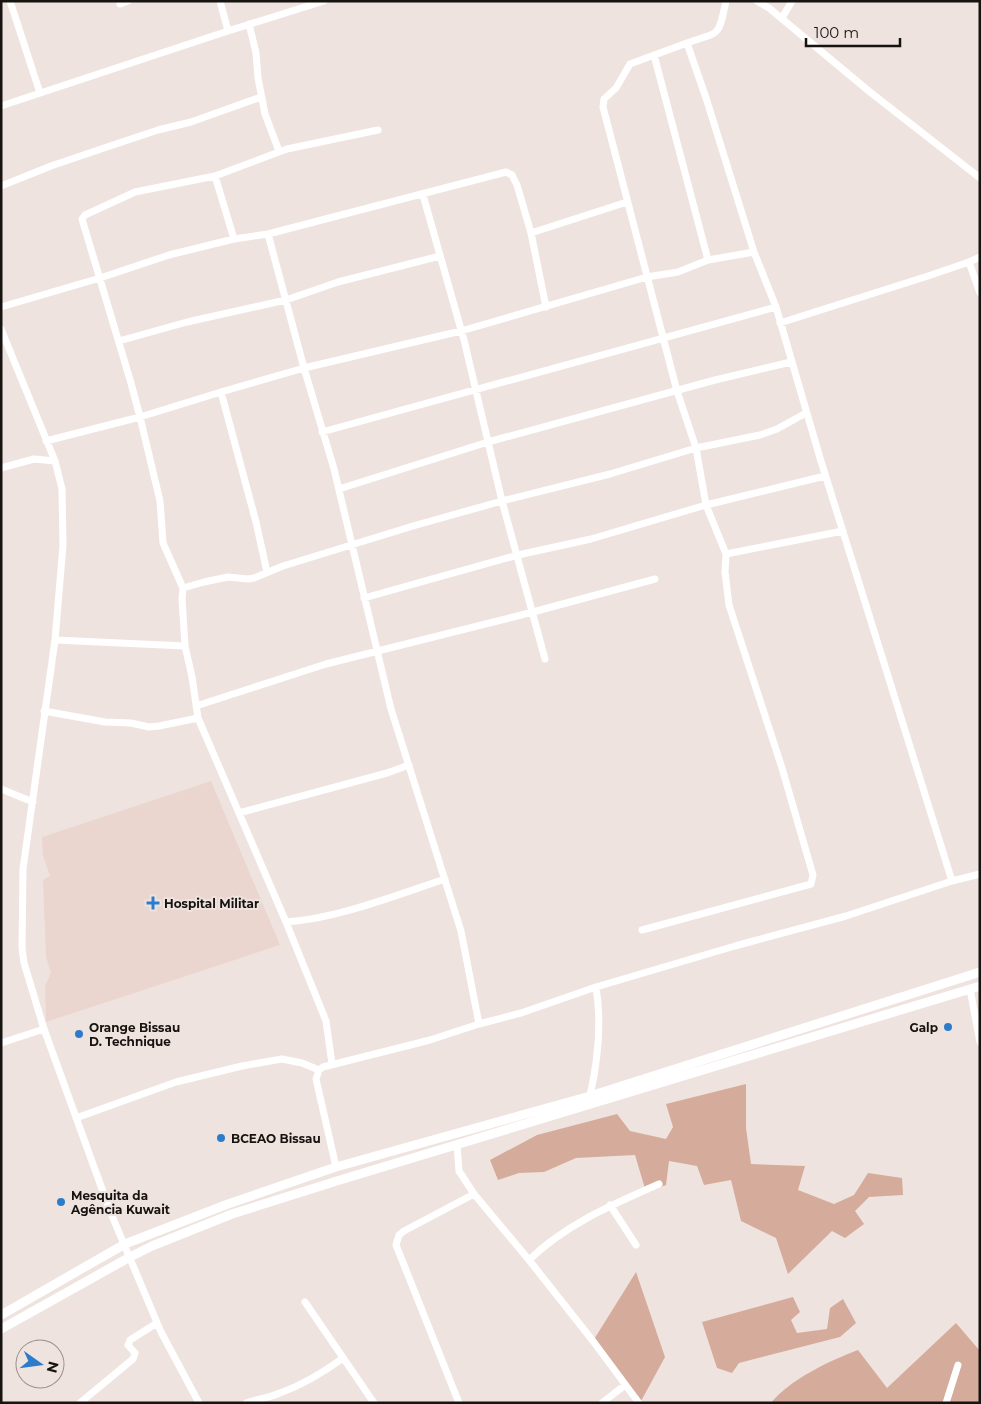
<svg xmlns="http://www.w3.org/2000/svg" width="981" height="1404" viewBox="0 0 981 1404" font-family="Montserrat,sans-serif">
  <style>
    .built { fill: #ead6cf }
    .green { fill: #d5ac9b }
    .lines { fill: none; stroke-linecap: round; stroke-linejoin: round }
    .minor { stroke: #fff; stroke-width: 7 }
    .major { stroke: #fff; stroke-width: 9 }
    .poi-dot { fill: #2d7ccb; stroke: #efe3df; stroke-width: 2 }
    .labels { text-anchor: middle; dominant-baseline: central; stroke-width: 4; stroke-linejoin: round; paint-order: stroke }
    .poi-label { font-size: 12px; font-weight: bold; fill: #171311; stroke: #efe3df; text-anchor: start }
  </style>
  <rect width="100%" height="100%" fill="#efe3df"/>
  <path class="built" d="M211 781 280 945 46 1022 45 986 51 973 46 957 43 880 50 876 43 856 42 837Z"/>
  <path class="green" d="M746 1084V1128L751 1164 805 1166 798 1190 834 1204 854 1195 868 1173 902 1178 903 1195 869 1197 855 1211 864 1224 845 1238 832 1231 788 1274 776 1238 741 1221 731 1180 704 1185 697 1166 669 1161 666 1185 646 1192 635 1155 576 1158 544 1172 519 1173 498 1180 490 1160 537 1135 617 1114 630 1131 666 1139 673 1127 666 1104Z
    M636 1272 665 1357 640 1403 593 1341Z
    M793 1297 800 1312 791 1320 797 1333 827 1329 830 1308 843 1299 856 1323 840 1337 739 1363 732 1373 717 1368 702 1322Z
    M956 1323 980 1351V1403H771C789 1380 831 1360 858 1350L887 1388Z"/>
  <g class="lines">
    <path class="minor" d="M10 1 40 93
      M220 1 228 31
      M726 1C718 39 720 31 687 43L707 101 754 252 776 307 820 458 952 881
      M757 1 769 8 870 92 980 178
      M120 4 128 1
      M782 18 792 1
      M249 24 256 53 258 78 265 114 279 151
      M654 55 708 260
      M1 106 228 31 324 1
      M215 176 234 239
      M1 186 51 166 107 147 158 130 191 122 261 97
      M423 195 464 340 502 501 545 659
      M531 233 627 202
      M268 234 304 368 334 469 391 709 461 931 479 1024
      M969 262 980 257
      M1 307 100 278 169 255 234 239 268 234 506 172 512 175 517 185 531 233 546 307
      M780 323 928 276 969 262 980 293
      M1 329 55 461 62 489 63 545 55 640 23 869 22 948 24 963 44 1029 110 1211 161 1332 199 1403
      M119 341 187 322 286 300 338 282 440 256
      M221 392 256 522 267 572
      M322 432 776 307
      M46 441 140 417 221 392 304 368 461 331 647 277 678 272 708 260 754 252
      M1 468 34 459 55 461
      M339 489 488 442 715 380 791 362
      M726 554 843 531
      M183 588 204 582 228 577 248 579 254 578 283 566 413 526 502 501 610 474 696 448 760 435 777 429 806 413
      M364 598 518 555 591 539 706 505 825 476
      M55 640 185 646
      M196 706 326 664 533 612 655 579
      M44 711 105 722 131 723 149 727 159 726 198 718
      M1 789 33 802
      M239 813 387 773 409 765
      M286 922C336 919 397 895 445 879
      M642 930 811 884 813 875 782 768 729 605 725 572 726 554 706 505 696 448 677 391 603 107 604 99 616 88 630 64 687 43
      M970 989 980 1042
      M1 1043 44 1029
      M332 1064 326 1021 286 922 198 718 192 677 185 646 182 599 183 588 163 543 160 501 140 417 131 383 82 219 85 215 135 192 215 176 287 149 378 130
      M590 1096C598 1060 602 1023 596 987
      M76 1118 176 1082 242 1066 282 1059 302 1063 319 1070
      M457 1145 459 1171 474 1194 529 1260 593 1341 639 1403
      M336 1167 316 1079 319 1070 323 1067 430 1040 479 1024 521 1013 596 987 735 946 846 916 952 881 980 874
      M610 1205 636 1245
      M529 1260C566 1224 612 1205 659 1184
      M305 1302 374 1403
      M80 1403 133 1359 135 1353 128 1345 130 1340 157 1323
      M246 1403C257 1399 269 1398 280 1393 302 1385 324 1372 343 1358
      M459 1403 396 1245 399 1235 404 1231 474 1194
      M602 1403 625 1385
      M946 1403 958 1365"/>
    <path class="major" d="M1 1315 125 1244 228 1204 336 1167 590 1096 980 972
      M1 1329 130 1257 152 1246 232 1214 340 1180 980 986"/>
  </g>
  <g class="poi-dot">
    <path d="M150.5 895.5h5v5h5v5h-5v5h-5v-5h-5v-5h5z"/>
    <circle cx="948" cy="1027" r="5"/>
    <circle cx="79" cy="1034" r="5"/>
    <circle cx="221" cy="1138" r="5"/>
    <circle cx="61" cy="1202" r="5"/>
  </g>
  <g class="labels">
    <g class="poi-label">
      <text x="164" y="903">Hospital Militar</text>
      <text x="89" y="1027">Orange Bissau<tspan x="89" dy="14">D. Technique</tspan></text>
      <text x="938" y="1027" text-anchor="end">Galp</text>
      <text x="231" y="1138">BCEAO Bissau</text>
      <text x="71" y="1195">Mesquita da<tspan x="71" dy="14">Agência Kuwait</tspan></text>
    </g>
  </g>
  <rect width="981" height="1404" fill="none" stroke="#171311" stroke-width="5"/>
  <g transform="translate(40 1364) rotate(104)"><circle r="24" fill="#efe3df" stroke="#99908d"/>
  <path d="M0-4L9 19L0 12L-9 19Z" fill="#2d7ccb"/>
  <text y="-8" font-size="14" font-weight="bold" text-anchor="middle" fill="#171311">N</text>
  </g>
  <path d="M806 38v8h94v-8" fill="none" stroke="#171311" stroke-width="2.5"/>
  <text x="814" y="38" font-size="15" fill="#171311" stroke="#efe3df" stroke-width="4" paint-order="stroke">100 m</text>
</svg>
